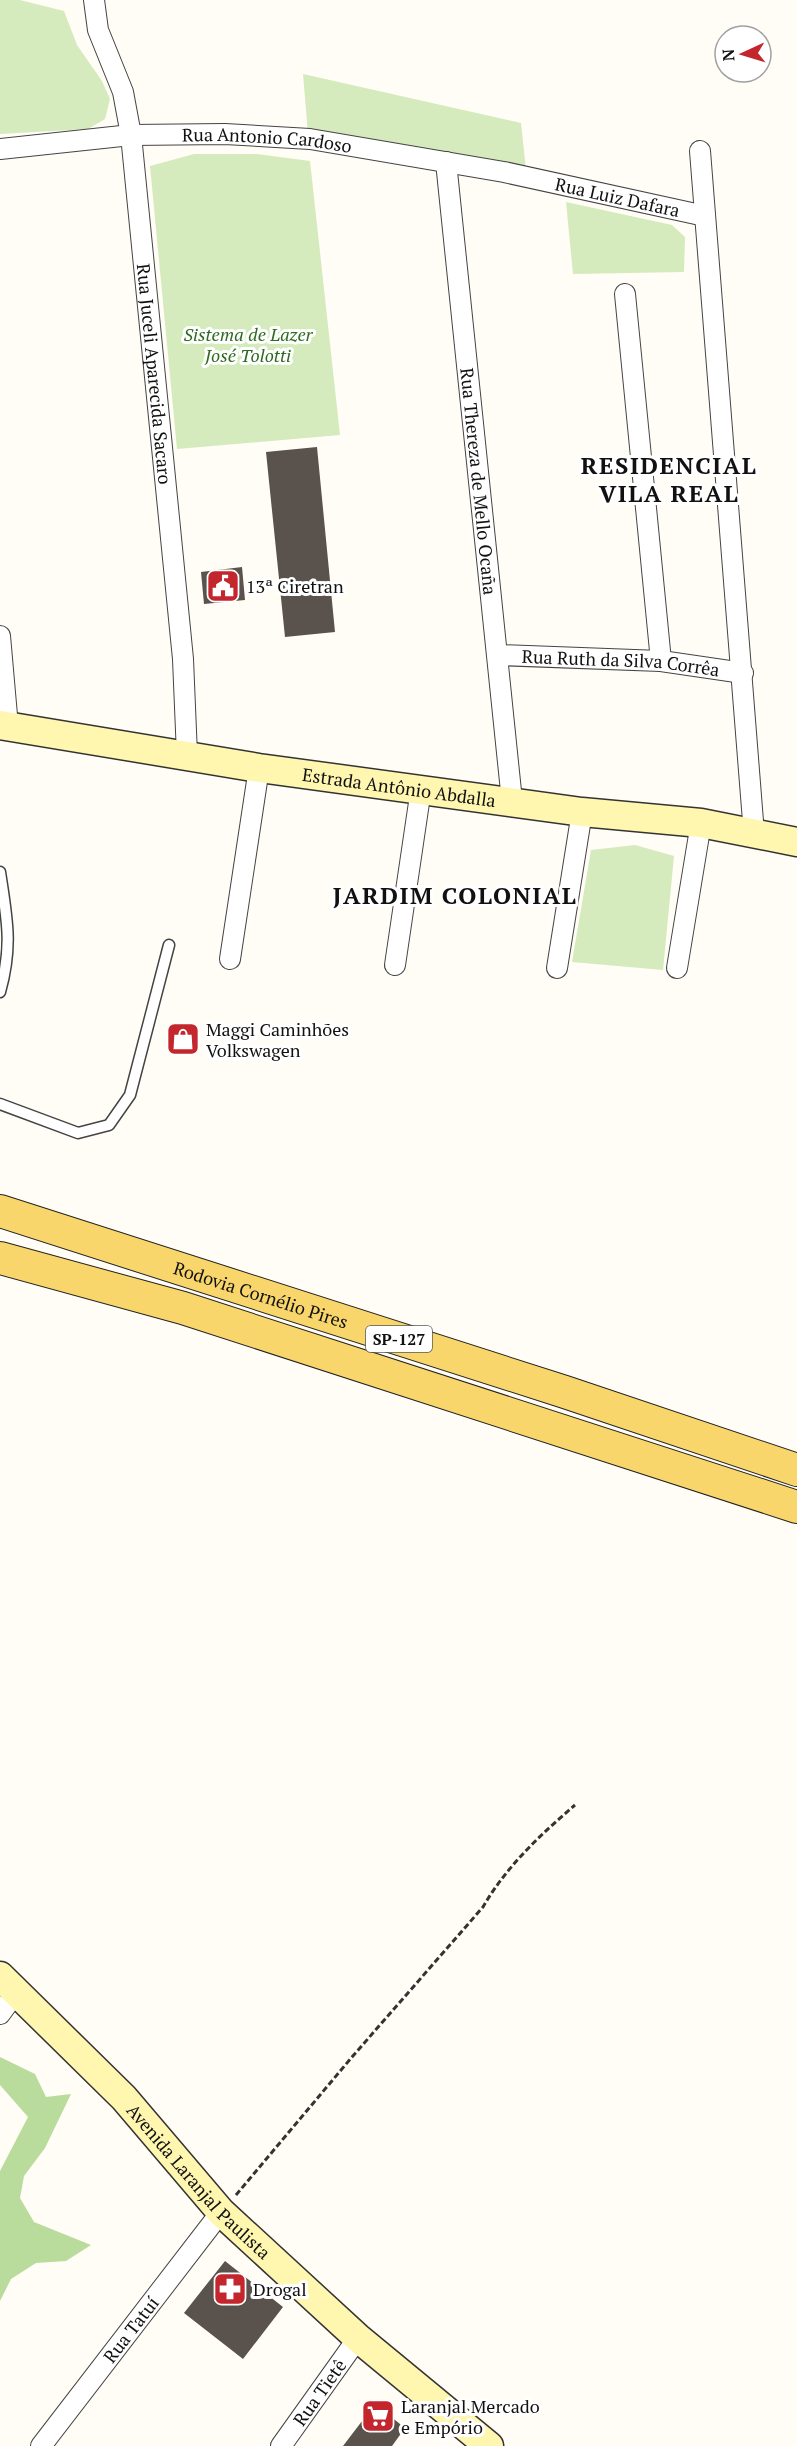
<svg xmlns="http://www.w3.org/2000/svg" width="797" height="2446" viewBox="0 0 797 2446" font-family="'PT Serif',serif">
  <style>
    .green { fill: #d5ebbd }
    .forest { fill: #b9dc9c }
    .building { fill: #5a524d }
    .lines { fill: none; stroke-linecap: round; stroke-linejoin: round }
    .lane-casing { stroke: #444; stroke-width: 13 }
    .street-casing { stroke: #444; stroke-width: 22 }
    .secondary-casing { stroke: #333; stroke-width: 31 }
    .primary-casing { stroke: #222; stroke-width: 34 }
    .path { stroke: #333; stroke-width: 3; stroke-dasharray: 6 3; stroke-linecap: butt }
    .lane { stroke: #fff; stroke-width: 10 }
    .street { stroke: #fff; stroke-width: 20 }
    .secondary { stroke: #fff6b0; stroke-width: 28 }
    .primary { stroke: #f9d66b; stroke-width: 32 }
    .labels { text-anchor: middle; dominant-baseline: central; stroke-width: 6; stroke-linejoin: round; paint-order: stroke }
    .shield { fill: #fff; stroke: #585858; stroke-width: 1.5 }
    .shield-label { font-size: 16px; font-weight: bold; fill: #111 }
    .street-label { font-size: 18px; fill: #111; stroke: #fff }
    .park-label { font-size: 18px; font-style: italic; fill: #2f6b1f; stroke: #fff }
    .poi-label { font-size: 18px; fill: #111; stroke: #fff; text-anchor: start }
    .district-label { font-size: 24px; font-weight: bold; letter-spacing: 1.5px; fill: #111; stroke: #fff }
  </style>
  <rect width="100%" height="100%" fill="#fffdf5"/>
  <path class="green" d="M0 0H20L64 11 77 45 102 81 110 99 105 119 88 129 0 134Z
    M303 74 521 123 526 170 308 134Z
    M194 154H257L310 161 340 435 177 449 150 166Z
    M566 202 672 225 685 237 684 272 573 274Z
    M635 845 674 856 663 970 572 962 591 850Z"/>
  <path class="forest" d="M0 2057 35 2074 46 2097 71 2094 45 2148 24 2176 20 2198 34 2222 91 2245 66 2261 36 2263 11 2279 0 2301V2171L28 2117 0 2085Z"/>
  <path class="building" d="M317 447 335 632 285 637 266 452Z
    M242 567 245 600 204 604 201 572Z
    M225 2261 283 2307 243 2359 184 2313Z
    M375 2404 405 2428 392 2446H343Z"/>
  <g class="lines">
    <g class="lane-casing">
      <path id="lane" d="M0 872C7 919 13 945 0 992
        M0 1104 78 1133 109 1125 130 1095 169 945"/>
    </g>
    <g class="street-casing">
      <g id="street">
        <path id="s1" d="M94 0 98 30 123 92 131 135 183 659 187 755"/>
        <path id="s2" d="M0 149 131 135 225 134 310 139 504 172 705 216"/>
        <path d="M700 151 754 834"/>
        <path id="s3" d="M446 162 512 801"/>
        <path d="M625 294 661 661"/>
        <path d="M0 636 8 727"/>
        <path id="s4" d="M498 655 661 661 743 673"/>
        <path d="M230 959 259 768"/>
        <path d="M395 965 421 789"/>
        <path d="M557 968 582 812"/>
        <path d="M677 968 701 823"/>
        <path d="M0 2014 16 1992"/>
        <path id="s5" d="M41 2446 221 2212"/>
        <path id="s6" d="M281 2446 358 2338"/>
      </g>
    </g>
    <g class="secondary-casing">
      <g id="secondary">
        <path id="s7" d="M0 725 259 768 582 812 701 823 797 842"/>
        <path id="s8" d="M0 1976 124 2098 221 2212 358 2338 489 2446"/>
      </g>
    </g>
    <g class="primary-casing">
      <g id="primary">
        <path id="s9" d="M0 1211 565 1392 797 1470"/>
        <path d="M0 1258 183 1308 797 1507"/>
      </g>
    </g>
    <path class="path" d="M236 2195 352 2057 483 1907C506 1867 540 1835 575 1805"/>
    <use href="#lane" class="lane"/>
    <use href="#street" class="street"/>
    <use href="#secondary" class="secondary"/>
    <use href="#primary" class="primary"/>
  </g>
  <defs>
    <g id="civic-square" transform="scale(1.725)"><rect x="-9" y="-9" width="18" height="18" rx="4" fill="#c4262e" stroke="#fff"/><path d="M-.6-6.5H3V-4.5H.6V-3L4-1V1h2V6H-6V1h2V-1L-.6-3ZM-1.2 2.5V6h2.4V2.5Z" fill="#fff"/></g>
    <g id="shop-square" transform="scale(1.725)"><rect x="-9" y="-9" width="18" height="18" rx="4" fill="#c4262e" stroke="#fff"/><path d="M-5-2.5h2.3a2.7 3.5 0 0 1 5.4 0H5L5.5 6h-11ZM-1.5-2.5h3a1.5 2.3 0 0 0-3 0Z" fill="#fff"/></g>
    <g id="pharmacy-square" transform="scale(1.725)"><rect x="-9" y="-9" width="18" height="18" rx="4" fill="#c4262e" stroke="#fff"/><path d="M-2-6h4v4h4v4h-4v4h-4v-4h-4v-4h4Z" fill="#fff"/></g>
    <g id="supermarket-square" transform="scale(1.725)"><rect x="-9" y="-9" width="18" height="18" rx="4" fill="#c4262e" stroke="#fff"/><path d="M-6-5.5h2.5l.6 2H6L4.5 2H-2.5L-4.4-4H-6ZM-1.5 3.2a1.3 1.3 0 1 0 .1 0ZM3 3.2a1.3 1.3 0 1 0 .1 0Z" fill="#fff"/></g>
  </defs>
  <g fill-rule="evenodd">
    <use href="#civic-square" x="223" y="586"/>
    <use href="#shop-square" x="183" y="1039"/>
    <use href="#pharmacy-square" x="230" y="2289"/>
    <use href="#supermarket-square" x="378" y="2416"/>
  </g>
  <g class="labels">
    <rect class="shield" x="366" y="1326" width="66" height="26" rx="4.5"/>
    <g class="shield-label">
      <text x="399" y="1339">SP-127</text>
    </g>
    <g class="street-label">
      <text stroke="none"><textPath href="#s2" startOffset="268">Rua Antonio Cardoso</textPath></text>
      <text stroke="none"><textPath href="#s2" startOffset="624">Rua Luiz Dafara</textPath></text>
      <text stroke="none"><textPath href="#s1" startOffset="381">Rua Juceli Aparecida Sacaro</textPath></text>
      <text stroke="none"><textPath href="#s3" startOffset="321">Rua Thereza de Mello Ocaña</textPath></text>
      <text stroke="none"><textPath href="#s4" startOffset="123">Rua Ruth da Silva Corrêa</textPath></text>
      <text stroke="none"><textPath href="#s7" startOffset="404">Estrada Antônio Abdalla</textPath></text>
      <text stroke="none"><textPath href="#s9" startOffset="274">Rodovia Cornélio Pires</textPath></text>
      <text stroke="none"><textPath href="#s8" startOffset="286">Avenida Laranjal Paulista</textPath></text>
      <text stroke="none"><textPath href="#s5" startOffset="147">Rua Tatuí</textPath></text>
      <text stroke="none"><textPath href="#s6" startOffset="66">Rua Tietê</textPath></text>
    </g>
    <g class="park-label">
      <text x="248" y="334">Sistema de Lazer<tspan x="248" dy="21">José Tolotti</tspan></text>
    </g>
    <g class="poi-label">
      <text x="246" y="586">13ª Ciretran</text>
      <text x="206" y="1029">Maggi Caminhões<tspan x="206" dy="21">Volkswagen</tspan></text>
      <text x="253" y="2289">Drogal</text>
      <text x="401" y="2406">Laranjal Mercado<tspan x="401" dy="21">e Empório</tspan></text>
    </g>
    <g class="district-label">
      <text x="669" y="465">RESIDENCIAL<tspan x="669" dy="28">VILA REAL</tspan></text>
      <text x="455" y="895">JARDIM COLONIAL</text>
    </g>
  </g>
  <g transform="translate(743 54) rotate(266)"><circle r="28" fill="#ffffff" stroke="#a0a0a0" stroke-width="1.5"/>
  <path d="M0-4.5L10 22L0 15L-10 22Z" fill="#c4262e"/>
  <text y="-9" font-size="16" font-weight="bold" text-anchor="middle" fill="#111111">N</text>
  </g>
</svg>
